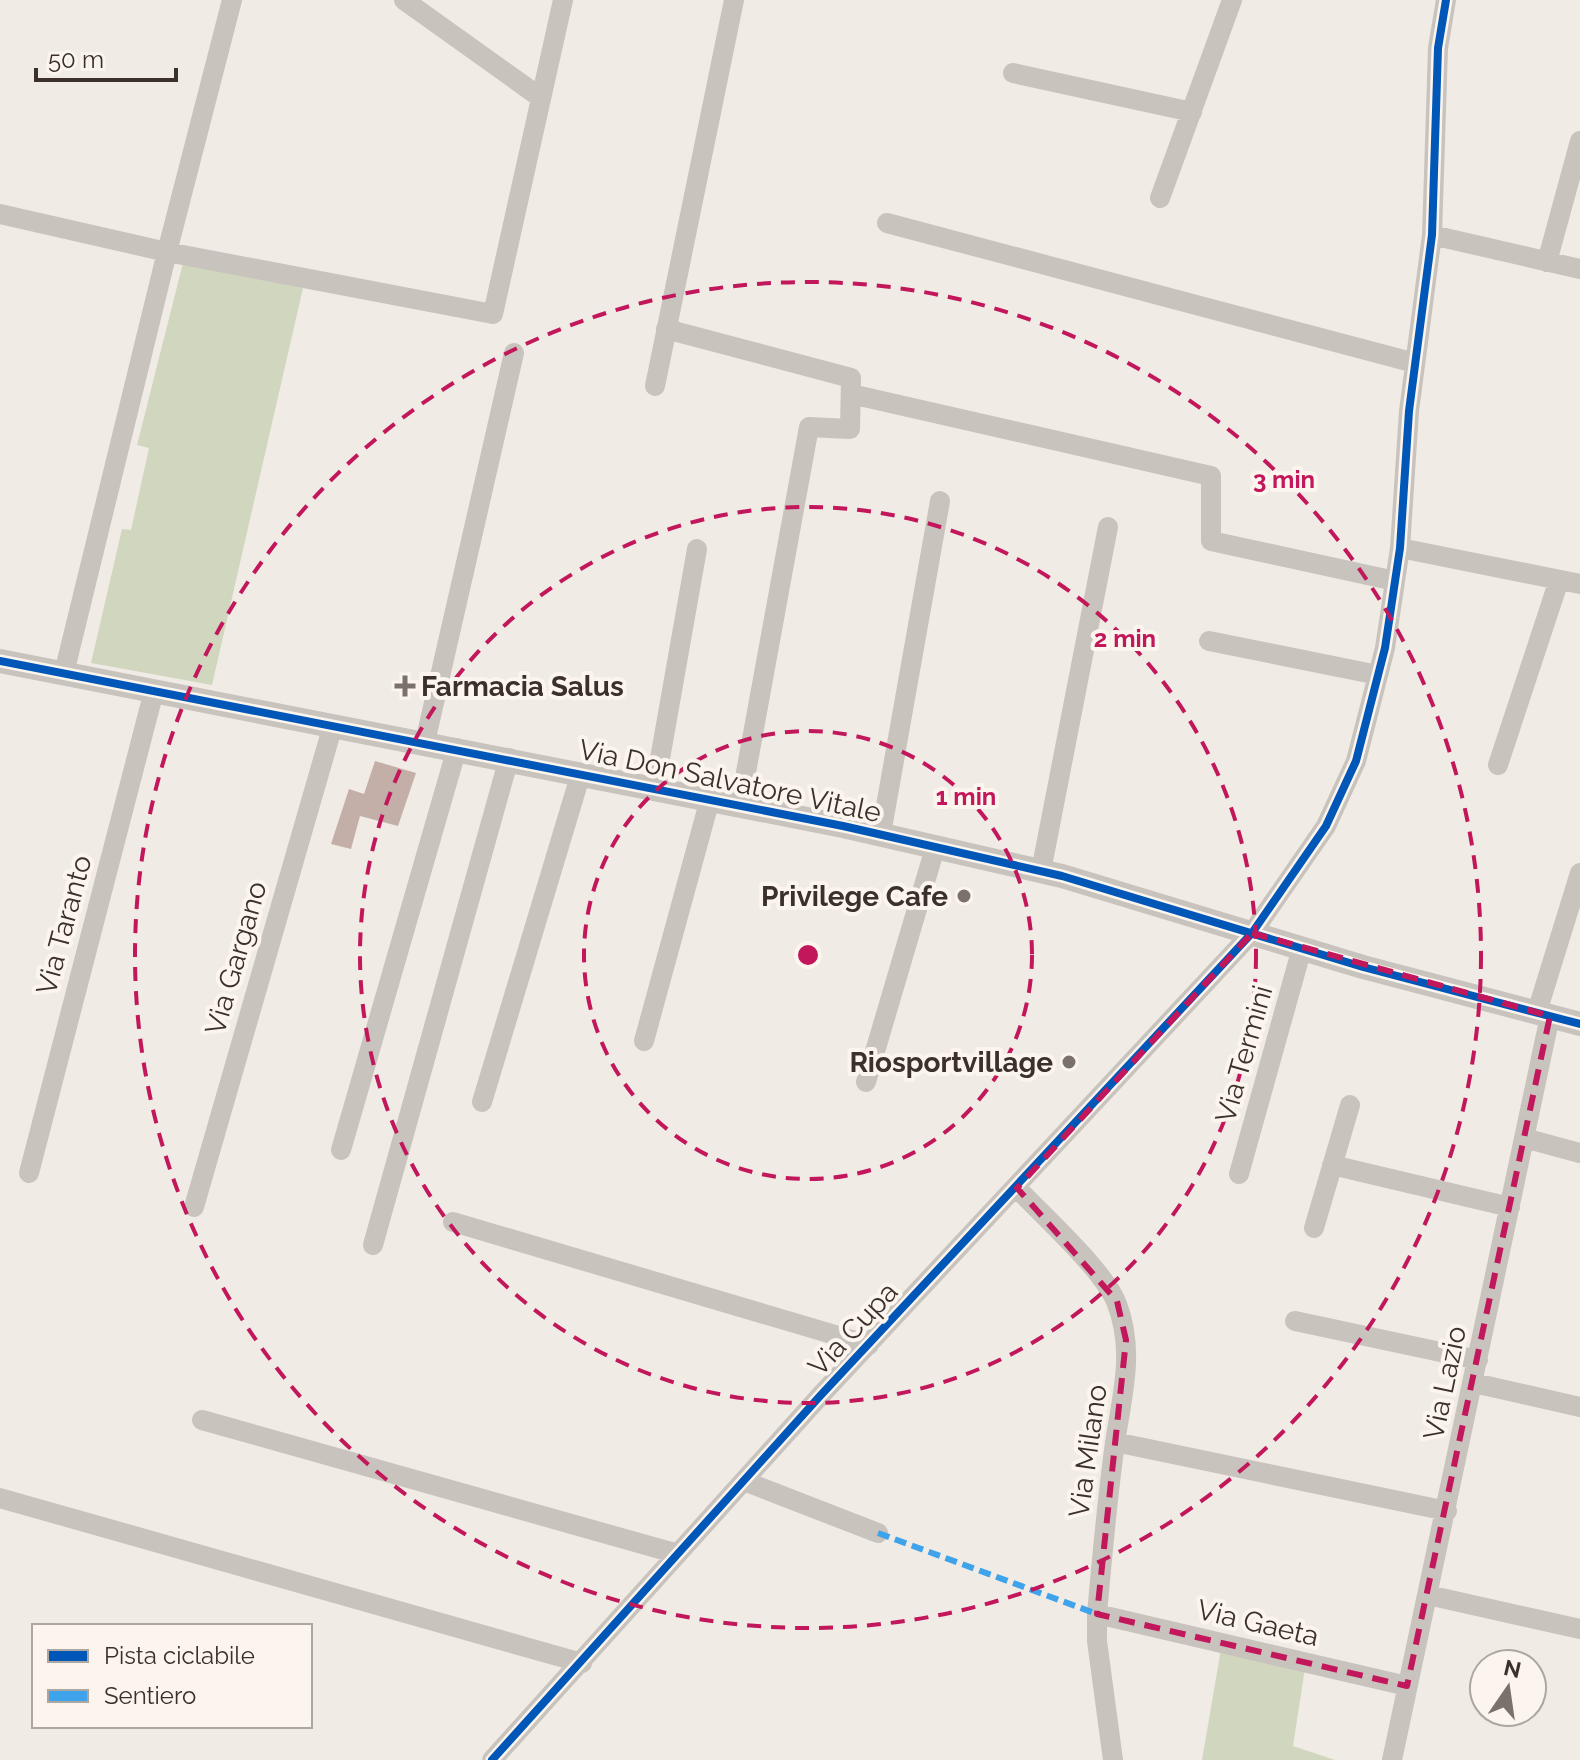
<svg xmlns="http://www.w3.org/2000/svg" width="1580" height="1760" viewBox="0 0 1580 1760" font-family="Raleway,sans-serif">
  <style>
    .green { fill: #d1d6bf }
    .building { fill: #c3afa7 }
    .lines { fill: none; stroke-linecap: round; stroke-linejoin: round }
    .minor { stroke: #c9c3be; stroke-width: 20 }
    .tertiary { stroke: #c9c3be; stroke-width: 24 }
    .quiet { stroke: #3fa3eb; stroke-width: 6; stroke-dasharray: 12 6; stroke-linecap: butt }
    .cycleway-casing { stroke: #fbf5ee; stroke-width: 13 }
    .cycleway { stroke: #0057b8; stroke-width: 8 }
    .marked { fill: none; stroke: #c2185b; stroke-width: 6; stroke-dasharray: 16 10; stroke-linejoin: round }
    .ring { fill: none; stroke: #c2185b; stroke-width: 4; stroke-dasharray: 14 10 }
    .poi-dot { fill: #7a716c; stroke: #fbf5ee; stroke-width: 3 }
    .labels { text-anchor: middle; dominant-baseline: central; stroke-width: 8; stroke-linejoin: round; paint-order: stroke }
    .poi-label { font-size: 28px; font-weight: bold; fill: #3b302b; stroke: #fbf5ee; text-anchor: end }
    .street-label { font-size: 28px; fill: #3b302b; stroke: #fbf5ee }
    .centre { fill: #c2185b; stroke: #fbf5ee; stroke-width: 4 }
    .ring-label { font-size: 24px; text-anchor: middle; font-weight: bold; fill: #c2185b; stroke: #fbf5ee; stroke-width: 8; stroke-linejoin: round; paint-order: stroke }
  </style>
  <rect width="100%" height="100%" fill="#f0ebe5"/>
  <path class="green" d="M183 263 303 288 212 685 91 663 122 529 131 530 149 448 137 445Z
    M1221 1649 1305 1668 1293 1746 1335 1760H1202Z"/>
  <path class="building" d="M375 761 416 773 398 826 360 816 351 849 331 844 349 789 364 794Z"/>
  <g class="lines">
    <path class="minor" d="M404 0 541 98
      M1013 73 1192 112
      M1160 198 1232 0
      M0 214 167 252 232 0
      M887 223 1415 363
      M1432 235 1580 269
      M1547 262 1580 141
      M666 329 851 378 850 429 809 427 740 805
      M655 386 734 0
      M851 394 1211 476V541L1395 581
      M1400 548 1580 584
      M1209 641 1378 675
      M64 673 167 252 493 314 563 0
      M425 742 514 353
      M1498 765 1559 580
      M655 787 697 549
      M881 834 940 501
      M1041 871 1108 527
      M1537 1012 1580 873
      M644 1041 710 799
      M866 1082 935 848
      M482 1102 581 773
      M1524 1138 1580 1153
      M341 1150 457 748
      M1332 1165 1510 1207
      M29 1173 154 691
      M1239 1174 1302 948
      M1017 1188C1042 1215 1105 1271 1117 1304 1135 1352 1122 1395 1115 1443 1107 1500 1102 1557 1097 1614V1641L1113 1760
      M194 1207 333 725
      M453 1222 869 1345
      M1314 1228 1350 1105
      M373 1245 509 758
      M1295 1321 1478 1360
      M1474 1383 1580 1407
      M202 1420 678 1554
      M1115 1442 1447 1511
      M744 1481 878 1533
      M0 1498 582 1663
      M1428 1595 1580 1629
      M1097 1614 1407 1686
      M492 1760 820 1396 1252 933 1326 826 1356 761 1385 648 1400 548 1409 411 1432 235 1438 48 1446 0
      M1392 1760 1550 1016"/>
    <path class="tertiary" d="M0 661 843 826 1062 876 1363 967 1580 1024"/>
    <path class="quiet" d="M878 1533 1097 1614"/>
    <g class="cycleway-casing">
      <path id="cycleway" d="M0 661 843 826 1062 876 1363 967 1580 1024
        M492 1760 820 1396 1252 933 1326 826 1356 761 1385 648 1400 548 1409 411 1432 235 1438 48 1446 0"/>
    </g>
    <use href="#cycleway" class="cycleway"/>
  </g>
  <path class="marked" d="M1252 933 1550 1016 1407 1686 1097 1614 1126 1340 1117 1301 1017 1188Z"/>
  <g class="ring">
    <circle cx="808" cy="955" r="224"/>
    <circle cx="808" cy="955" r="448"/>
    <circle cx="808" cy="955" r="673"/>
  </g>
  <g class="poi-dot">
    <path d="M401 674h8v8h8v8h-8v8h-8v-8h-8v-8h8z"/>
    <circle cx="964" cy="896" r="8"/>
    <circle cx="1069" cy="1062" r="8"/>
  </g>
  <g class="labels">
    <g class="poi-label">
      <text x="421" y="686" text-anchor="start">Farmacia Salus</text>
      <text x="948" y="896">Privilege Cafe</text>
      <text x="1053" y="1062">Riosportvillage</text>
    </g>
    <g class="street-label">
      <text transform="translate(730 781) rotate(12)">Via Don Salvatore Vitale</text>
      <text transform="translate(64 925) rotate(-75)">Via Taranto</text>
      <text transform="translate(236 958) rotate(-74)">Via Gargano</text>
      <text transform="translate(1244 1054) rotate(-74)">Via Termini</text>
      <text transform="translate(853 1329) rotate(-47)">Via Cupa</text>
      <text transform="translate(1445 1383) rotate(-78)">Via Lazio</text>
      <text transform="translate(1088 1451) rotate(-82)">Via Milano</text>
      <text transform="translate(1258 1623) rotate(13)">Via Gaeta</text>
    </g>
  </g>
  <circle cx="808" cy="955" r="12" class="centre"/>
  <g class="ring-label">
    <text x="1284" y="488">3 min</text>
    <text x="1125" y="647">2 min</text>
    <text x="966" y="805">1 min</text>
  </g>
  <rect x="32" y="1624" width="280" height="104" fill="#fbf5ee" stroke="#aea6a0" stroke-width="2"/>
  <rect x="48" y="1650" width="40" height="12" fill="#0057b8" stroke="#aea6a0" stroke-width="2"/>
  <text x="104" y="1664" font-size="24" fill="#3b302b">Pista ciclabile</text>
  <rect x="48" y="1690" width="40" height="12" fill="#3fa3eb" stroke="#aea6a0" stroke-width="2"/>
  <text x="104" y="1704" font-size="24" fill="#3b302b">Sentiero</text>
  <g transform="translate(1508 1688) rotate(13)"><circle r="38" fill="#fbf5ee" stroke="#aea6a0" stroke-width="2"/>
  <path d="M0-6L14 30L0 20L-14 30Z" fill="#7a716c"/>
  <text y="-12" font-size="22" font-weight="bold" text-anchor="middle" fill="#3b302b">N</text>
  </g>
  <path d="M36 68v12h140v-12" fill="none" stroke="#3b302b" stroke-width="4"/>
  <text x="48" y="68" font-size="24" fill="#3b302b" stroke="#fbf5ee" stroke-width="6" paint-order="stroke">50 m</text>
</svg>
